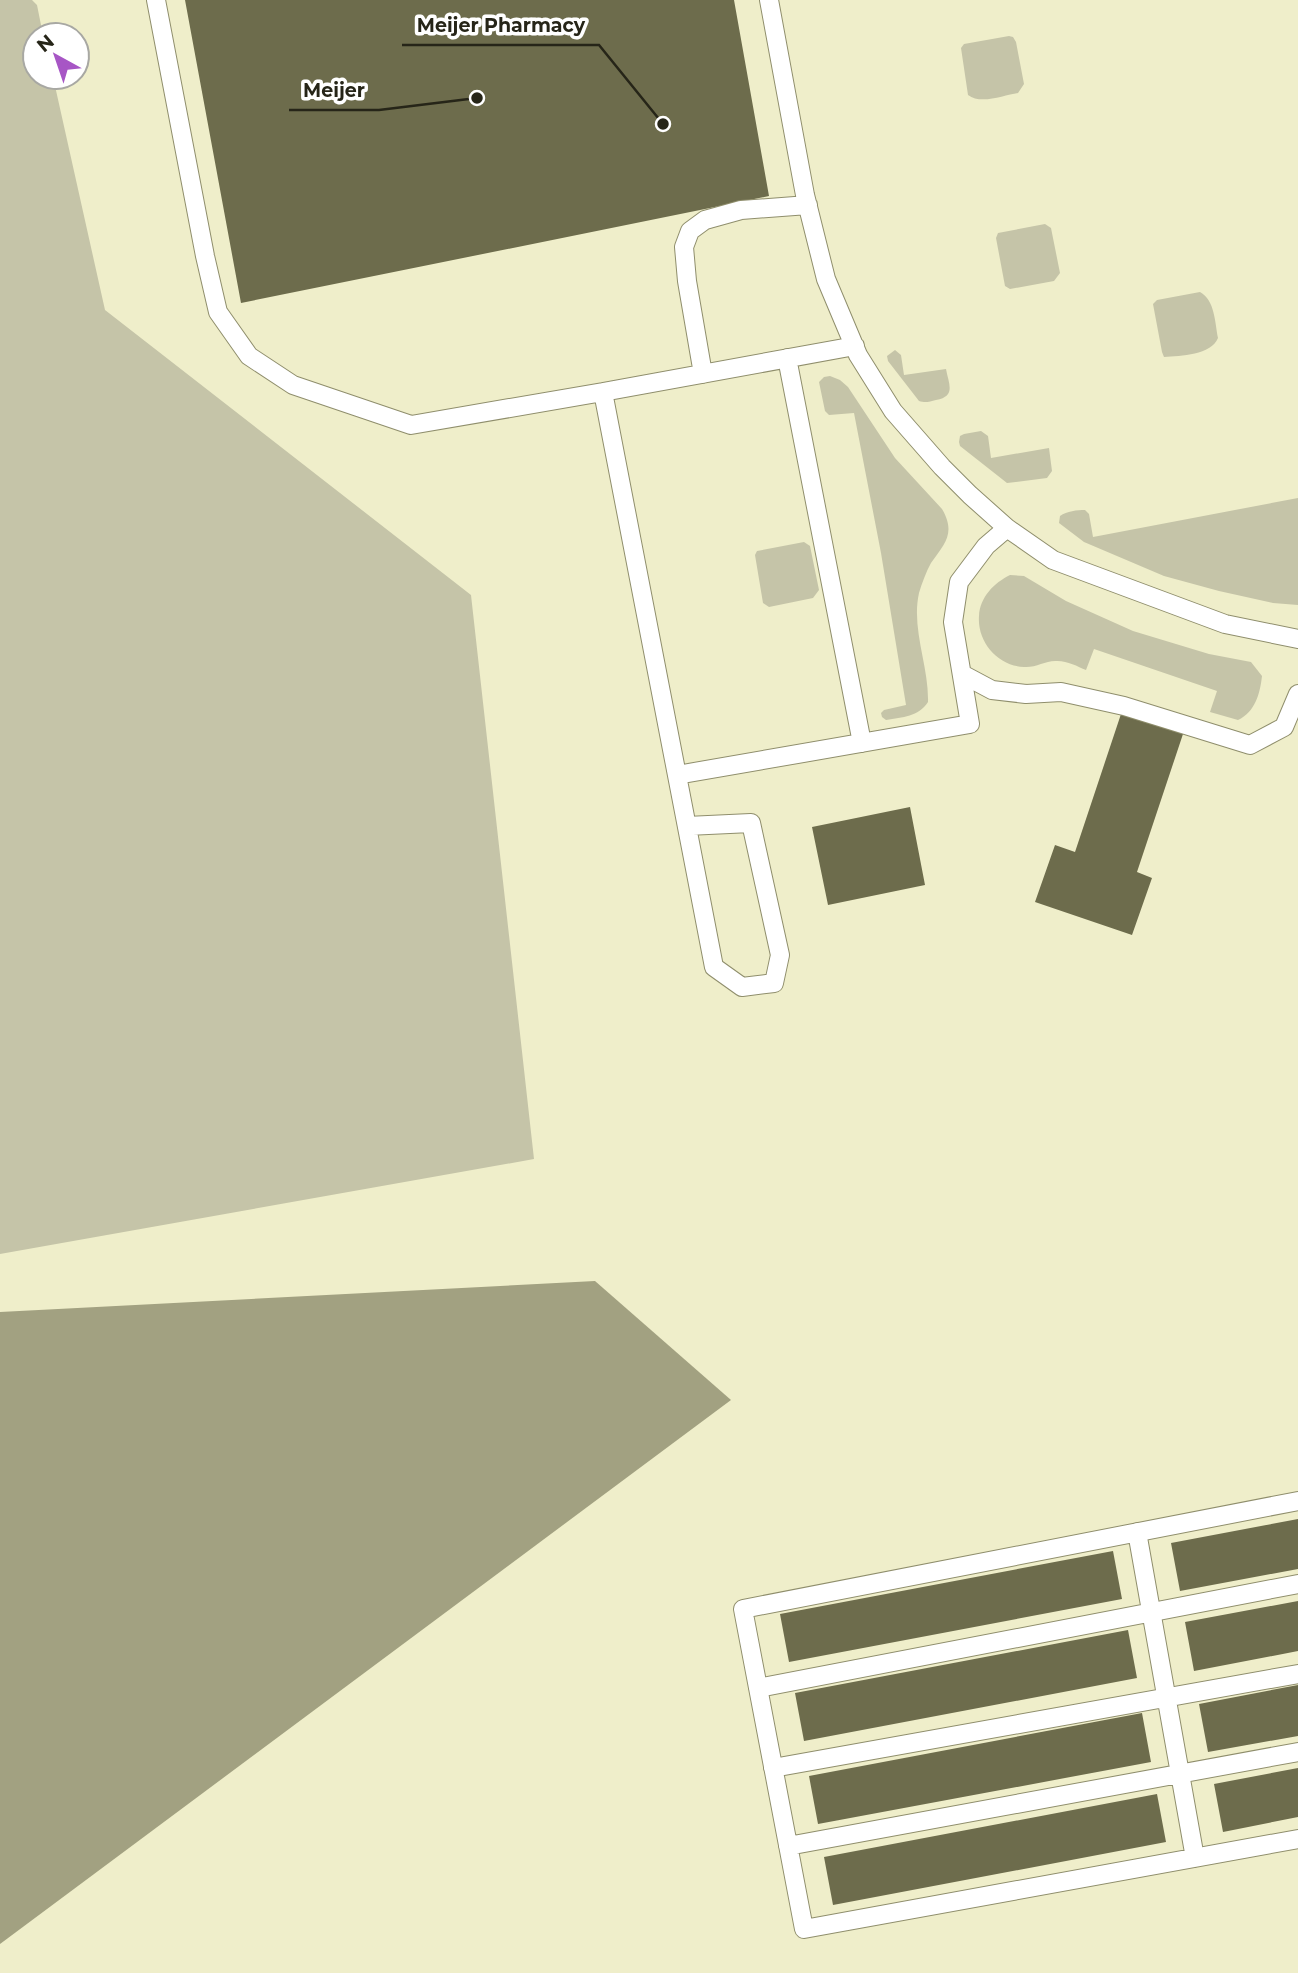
<svg xmlns="http://www.w3.org/2000/svg" width="1298" height="1973" viewBox="0 0 1298 1973" font-family="Montserrat,sans-serif">
  <style>
    .green { fill: #c5c4a8 }
    .water { fill: #a2a181 }
    .building { fill: #6d6c4c }
    .lines { fill: none; stroke-linecap: round; stroke-linejoin: round }
    .lane-casing { stroke: #8f8e6c; stroke-width: 20 }
    .lane { stroke: #fff; stroke-width: 18 }
    .leader { fill: none; stroke: #262518; stroke-width: 2.5 }
    .callout-dot { fill: #262518; stroke: #fff; stroke-width: 2.5 }
    .callout-label { font-size: 19px; text-anchor: middle; font-weight: bold; fill: #262518; stroke: #fff; stroke-width: 7; stroke-linejoin: round; paint-order: stroke }
  </style>
  <rect width="100%" height="100%" fill="#efeeca"/>
  <path class="green" d="M0 0H32L37 5 43 35H35V77H53L105 310 471 595 534 1159 0 1254Z
    M1009 36 1013 37 1016 42 1024 84 1018 93C1004 95 981 105 968 95L961 48 964 44Z
    M1045 224 1051 228 1060 273 1054 281 1010 289 1005 286 996 238 998 233Z
    M1200 292C1215 300 1215 323 1218 338 1211 355 1181 356 1164 357L1162 352 1153 304 1157 300Z
    M895 350 901 355 904 375 946 369C949 385 956 396 936 400 929 402 925 403 919 401L888 361 887 356Z
    M830 376 840 380 848 387 895 458 942 509C956 533 945 543 931 563 926 572 922 583 919 593 911 629 929 666 928 702 918 717 903 717 886 720L882 717 881 713 884 710 906 705 881 553 854 413 829 415 825 411 819 382 824 377Z
    M981 431 988 436 991 458 1049 448 1052 471 1047 478 1007 483 960 446 959 442 960 436 964 434Z
    M1298 498V605L1273 603 1219 591 1164 576 1084 542 1059 523 1060 516C1067 511 1077 510 1085 510L1089 514 1093 537Z
    M804 542 810 546 819 590 813 598 769 607 763 603 755 555 757 551Z
    M1010 575 1024 576 1066 601 1133 631 1209 654 1251 662 1262 676C1260 694 1255 712 1238 720L1210 712 1217 691 1094 649 1086 670C1077 666 1066 660 1055 661 1045 661 1035 668 1024 667 998 666 977 642 979 616 980 597 994 583 1010 575Z"/>
  <path class="water" d="M595 1281 731 1400 0 1944V1312Z"/>
  <path class="building" d="M185 0H734L769 196 241 303Z
    M1121 714 1183 734 1137 872 1152 878 1132 935 1035 902 1055 845 1075 852Z
    M910 807 925 885 828 905 812 827Z
    M1298 1519V1569L1180 1591 1171 1543Z
    M1113 1551 1122 1599 789 1662 780 1614Z
    M1298 1601V1651L1194 1671 1185 1622Z
    M1128 1630 1137 1678 804 1741 795 1693Z
    M1298 1685V1736L1208 1752 1199 1704Z
    M1142 1713 1151 1762 818 1824 809 1776Z
    M1298 1768V1817L1223 1832 1214 1784Z
    M1157 1794 1166 1842 833 1905 824 1857Z"/>
  <g class="lines">
    <g class="lane-casing">
      <path id="lane" d="M156 0 205 256 218 312 249 356 293 385 411 425 603 392 714 967 742 987 774 983 780 955 751 823 687 826
        M769 0 805 195 826 279 858 355 893 411 942 467 970 495 1007 528 1053 560 1225 624 1298 639
        M787 358 862 743
        M703 374 687 281 684 247 690 231 705 220 741 210 808 205
        M603 392 855 346
        M962 674 992 690 1026 694 1061 692 1124 706 1250 745 1284 727 1298 694
        M677 775 970 724 953 622 959 582 986 546 1007 528
        M1298 1501 743 1609 804 1929 1298 1839
        M1137 1532 1195 1858
        M758 1688 1298 1584
        M773 1768 1298 1674
        M788 1846 1298 1752"/>
    </g>
    <use href="#lane" class="lane"/>
  </g>
  <path class="leader" d="M663 124L599 45H402M477 98L379 110H289"/>
  <g class="callout-dot">
    <circle cx="663" cy="124" r="7"/>
    <circle cx="477" cy="98" r="7"/>
  </g>
  <g class="callout-label">
    <text x="501" y="32">Meijer Pharmacy</text>
    <text x="334" y="97">Meijer</text>
  </g>
  <g transform="translate(56 56) rotate(320)"><circle r="33" fill="#ffffff" stroke="#a8a8a3" stroke-width="2"/>
  <path d="M0-5L12 26L0 18L-12 26Z" fill="#a756c5"/>
  <text y="-10" font-size="19" font-weight="bold" text-anchor="middle" fill="#262518">N</text>
  </g>
</svg>
